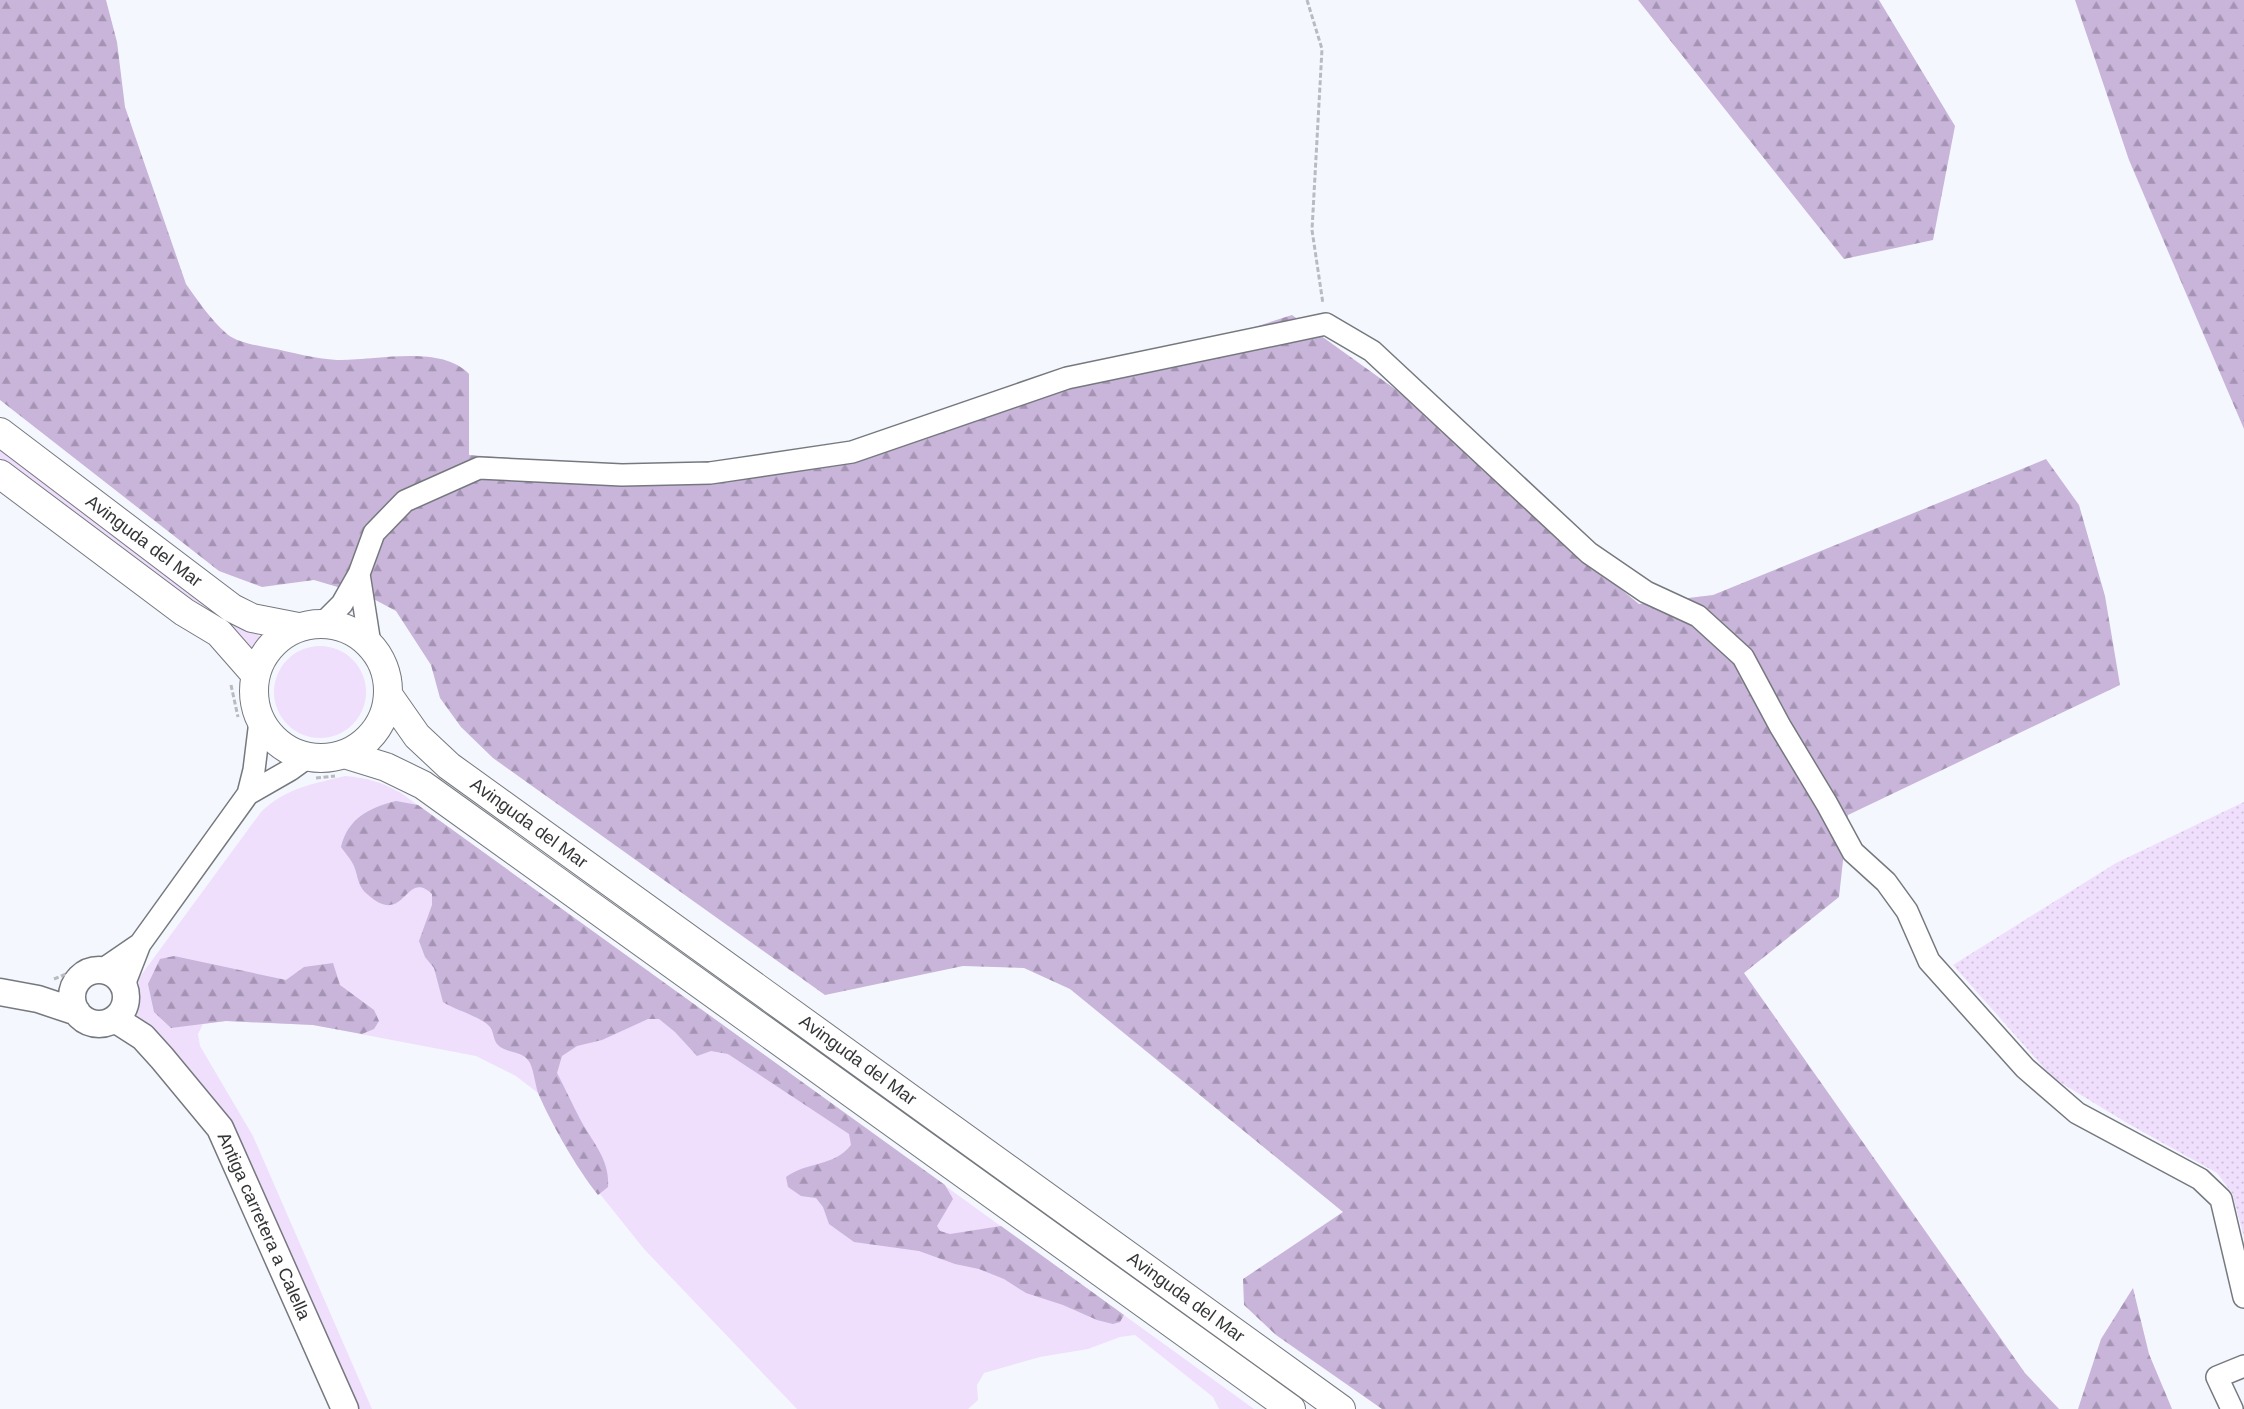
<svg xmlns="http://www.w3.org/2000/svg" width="2244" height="1409" viewBox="0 0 2244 1409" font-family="Helvetica,sans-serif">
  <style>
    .green { fill: #efdefc }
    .forest { fill: url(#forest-firs) }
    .park { fill: url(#park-dots) }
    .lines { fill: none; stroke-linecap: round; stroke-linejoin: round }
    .minor-casing { stroke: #75797e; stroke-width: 24 }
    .tertiary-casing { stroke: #75797e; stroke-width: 29 }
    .secondary-casing { stroke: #75797e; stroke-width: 30 }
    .path { stroke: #b8bbc0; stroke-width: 3; stroke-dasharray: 5 2.5; stroke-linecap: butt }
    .minor { stroke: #fff; stroke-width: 21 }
    .tertiary { stroke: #fff; stroke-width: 26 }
    .secondary { stroke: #fff; stroke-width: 28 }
    .labels { text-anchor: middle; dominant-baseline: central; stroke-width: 4; stroke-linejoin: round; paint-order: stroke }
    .street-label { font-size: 18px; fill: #333537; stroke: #fff }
  </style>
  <defs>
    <pattern id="forest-firs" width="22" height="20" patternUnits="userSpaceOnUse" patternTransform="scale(1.25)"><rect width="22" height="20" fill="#c9b4da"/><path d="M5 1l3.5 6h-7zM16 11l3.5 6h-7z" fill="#a493b2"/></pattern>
    <pattern id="park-dots" width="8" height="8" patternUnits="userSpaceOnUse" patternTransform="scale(1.25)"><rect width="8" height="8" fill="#efdefc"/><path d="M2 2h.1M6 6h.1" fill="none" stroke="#cdbfd9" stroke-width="1.8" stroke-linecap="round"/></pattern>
  </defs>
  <rect width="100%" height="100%" fill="#f4f8fe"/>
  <path class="green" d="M0 450 193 592 261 637 248 657 0 466Z
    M274 692a46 46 0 1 1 92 0a46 46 0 1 1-92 0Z
    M345 776C367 778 382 782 401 793L1254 1409H1219L1213 1397 1135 1335 1120 1337 1088 1349 1040 1357 984 1373 977 1385 978 1400 968 1409H797L644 1249 576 1164 538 1093 516 1076 476 1056 313 1025 226 1021 203 1024 198 1034 200 1046 253 1136 372 1409H353L241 1149 140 1025 132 1001 131 989 261 812C285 788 313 784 345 776Z"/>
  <path class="forest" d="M0 0H106L117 42 125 107 186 284C198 301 211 320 227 334 238 343 256 345 270 348 292 352 315 359 337 360 377 361 440 344 469 374V455L648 468 837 450 1142 363 1292 315 1416 404 1549 530 1639 604 1713 595 2046 459 2079 505 2105 596 2120 685 1848 815 1839 897 1744 973 2025 1373 2059 1409H1382L1276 1335 1244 1305 1243 1279 1343 1212 1070 989 1024 968 963 966 825 995 493 758 461 727 440 698 431 665 396 611 368 596 314 580 262 587 219 571 0 400Z
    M1638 0H1879L1955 126 1933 240 1844 259Z
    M2075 0H2244V429L2129 160Z
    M396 801 418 805 945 1185 953 1199 937 1226 940 1231 950 1234 1001 1226 1124 1315 1120 1322 1113 1324 1097 1320 1063 1305 1026 1293 1004 1279 979 1269 955 1264 919 1251 854 1242 829 1224 823 1207 816 1198 801 1196 788 1187 786 1177C808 1161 834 1167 851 1145L849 1134 728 1054 711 1051 697 1056 675 1032 659 1019H648L602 1040 577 1046 562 1056 557 1073C565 1088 572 1104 580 1119 592 1142 610 1159 608 1187L598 1195C576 1167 552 1125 538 1093 535 1083 534 1072 530 1063 523 1050 507 1054 498 1045 493 1040 494 1032 490 1027 482 1017 455 1010 443 1002L434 968 425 957 419 941 432 905V894C404 868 406 929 367 894 358 887 358 876 354 866 351 859 345 853 341 847 348 818 369 808 396 801Z
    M174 956 286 980 304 967 333 963 340 985 374 1010 379 1021 374 1029 362 1034 313 1025 226 1021 171 1028 154 1012 148 984 160 959Z
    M2133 1288 2149 1354 2172 1409H2078L2101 1339Z"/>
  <path class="park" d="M2244 802V1237L2232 1193 2217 1173 2127 1123 2053 1078 1953 965 2116 863Z"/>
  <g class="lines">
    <g class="minor-casing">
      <path id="minor" d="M359 574 370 644
        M323 623 342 604 359 574 374 533 405 501 479 468 622 475 710 473 852 452 1067 378 1326 324 1372 351 1589 553 1646 592 1698 616 1743 657 1780 726 1827 804 1853 852 1886 882 1907 911 1929 961 2025 1068 2077 1113 2200 1179 2221 1199 2244 1297
        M248 794 290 770 308 757
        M102 970 140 944
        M124 985 140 944 248 794 254 770 260 721
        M2232 1409 2217 1377 2244 1366"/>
    </g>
    <g class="tertiary-casing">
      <path id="tertiary" d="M72 997a27 27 0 1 1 54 0a27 27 0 1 1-54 0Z
        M0 992 38 999 77 1012
        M115 1019 143 1037 162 1058 220 1128 345 1409"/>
    </g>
    <g class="secondary-casing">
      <path id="secondary" d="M0 432 232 608 252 618 298 627
        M0 474 184 612 219 633 255 674
        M254 691a67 67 0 1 1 134 0a67 67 0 1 1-134 0Z
        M389 696 417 736 449 766 1341 1409
        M344 754 386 767 423 785 1291 1409"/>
    </g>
    <path class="path" d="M1307 0 1322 49 1312 230 1323 304
      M231 685 238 717
      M316 778 335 776
      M54 979 83 967"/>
    <use href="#minor" class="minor"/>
    <use href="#tertiary" class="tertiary"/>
    <use href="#secondary" class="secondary"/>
  </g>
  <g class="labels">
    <g class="street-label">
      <text transform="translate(144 541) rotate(37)">Avinguda del Mar</text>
      <text transform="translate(529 823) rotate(36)">Avinguda del Mar</text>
      <text transform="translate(858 1060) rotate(36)">Avinguda del Mar</text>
      <text transform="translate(264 1226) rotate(66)">Antiga carretera a Calella</text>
      <text transform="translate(1186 1297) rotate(36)">Avinguda del Mar</text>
    </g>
  </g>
</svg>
